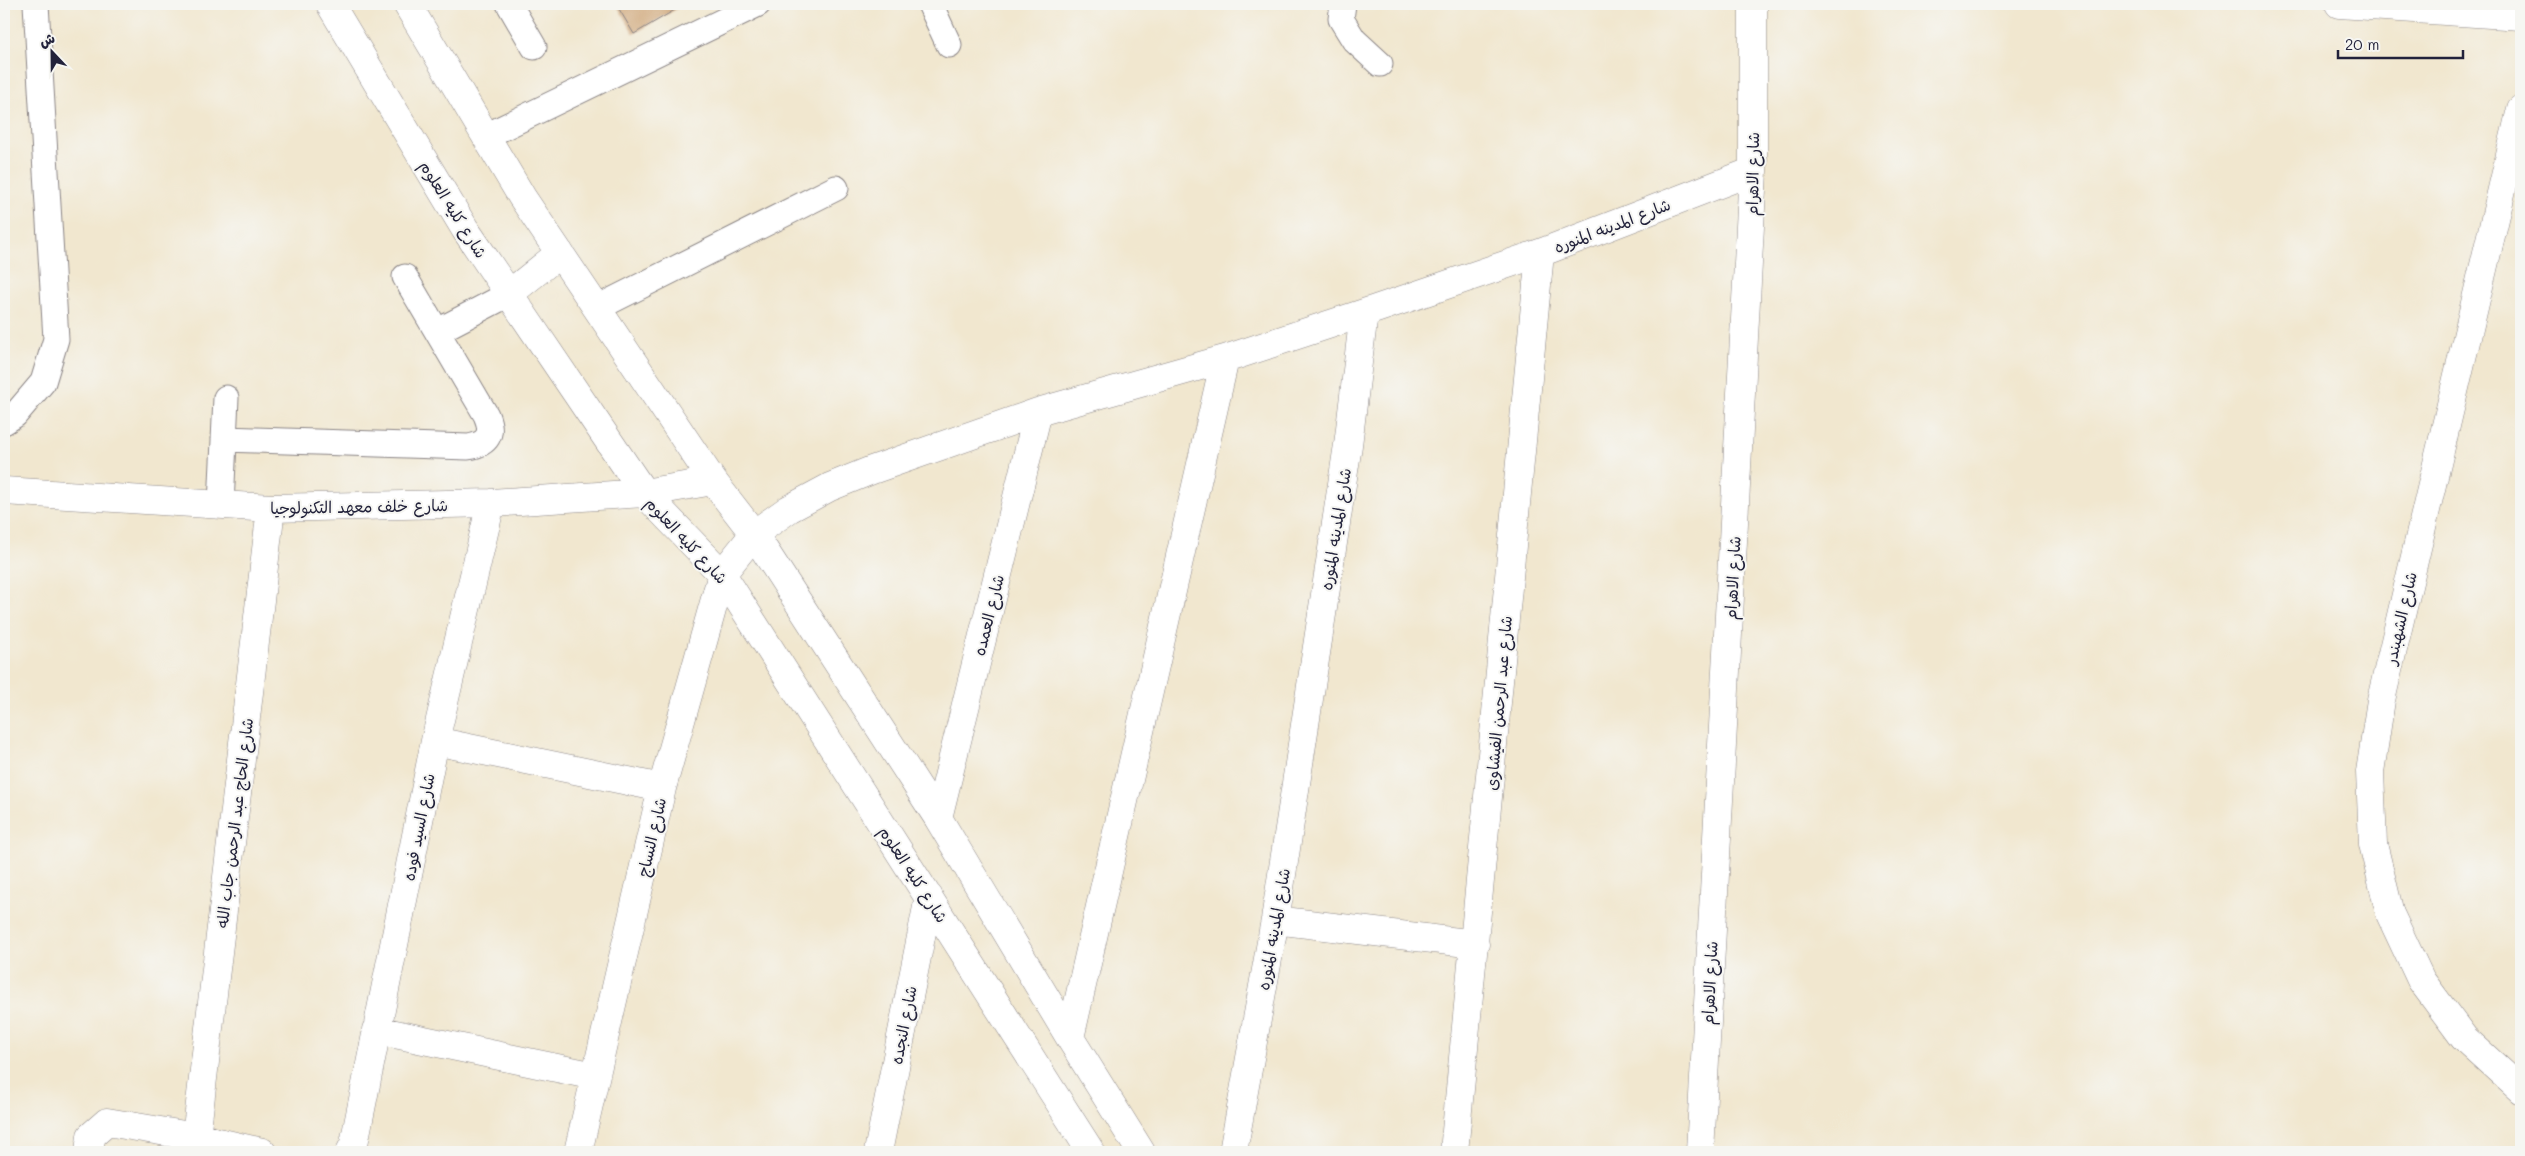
<svg xmlns="http://www.w3.org/2000/svg" width="2525" height="1156" viewBox="0 0 2525 1156" font-family="Mali,'Playpen Sans Arabic',sans-serif">
  <style>
    .building { fill: #cb9d6a }
    .lines { fill: none; stroke-linecap: round; stroke-linejoin: round }
    .lane-casing { stroke: #8a8485; stroke-width: 27 }
    .street-casing { stroke: #8a8485; stroke-width: 29 }
    .lane { stroke: #fff; stroke-width: 25 }
    .street { stroke: #fff; stroke-width: 28 }
    .labels { text-anchor: middle; dominant-baseline: central; stroke-width: 4; stroke-linejoin: round; paint-order: stroke }
    .street-label { font-size: 16px; fill: #22223b; stroke: #f6f6f2 }
  </style>
  <rect width="100%" height="100%" fill="#f6f6f2"/>
  <filter id="ink" filterUnits="userSpaceOnUse"><feTurbulence type="fractalNoise" baseFrequency=".02" numOctaves="2"/><feDisplacementMap in="SourceGraphic" scale="10" xChannelSelector="R" yChannelSelector="G"/><feConvolveMatrix kernelMatrix="1 2 1 2 8 2 1 2 1" color-interpolation-filters="sRGB"/></filter>
  <filter id="wash" filterUnits="userSpaceOnUse"><feTurbulence type="fractalNoise" baseFrequency=".0096" numOctaves="4" result="noise"/><feDisplacementMap in="SourceGraphic" scale="20" xChannelSelector="R" yChannelSelector="G"/><feGaussianBlur stdDeviation="1.12" result="paint"/><feColorMatrix in="noise" values="0 0 0 0 0 0 0 0 0 0 0 0 0 0 0 0 0 1.4 0 .05"/><feComposite in="paint" operator="in"/></filter>
  <g filter="url(#wash)">
    <rect width="100%" height="100%" fill="#f1e7cf"/>
    <g id="blocks">
      <path class="building" d="M616 4H685L634 34Z"/>
    </g>
  </g>
  <g filter="url(#ink)">
    <use href="#blocks" fill-opacity="0" stroke="#8a8485" stroke-width="1"/>
    <g class="lines">
      <g class="lane-casing">
        <path id="lane" d="M509 4 534 47
          M930 4 949 45
          M1343 4 1341 19 1354 40 1380 64
          M486 136 758 4
          M597 308 836 188
          M438 331 509 294
          M4 422 15 415 43 382 56 339 36 4
          M224 439 468 447C488 444 494 434 486 415L405 277
          M221 505 226 398"/>
      </g>
      <g class="street-casing">
        <path id="street" d="M330 4 465 229 644 493 722 574 1091 1152
          M407 4 522 197 713 481 754 534 938 818 1070 1038 1141 1152
          M2339 4 2521 16
          M2521 109 2381 700 2370 772 2373 844 2390 914 2421 980 2464 1038 2521 1090
          M509 294 560 253
          M4 491 271 508 491 503 644 493 713 481
          M435 741 662 788
          M938 818 1038 412
          M1275 920 1475 944
          M376 1030 595 1076
          M1070 1038 1225 359
          M196 1137 271 508
          M89 1152 91 1136 107 1122 196 1137 262 1152
          M350 1152 354 1144 435 741 491 503
          M578 1152 662 788 722 574 754 534 789 509 830 487 872 470 1038 412 1225 359 1364 313
          M878 1152 929 897
          M1233 1152 1275 920 1348 445 1364 313 1540 253 1753 171
          M1454 1152 1540 253
          M1700 1152 1753 171V4"/>
      </g>
      <use href="#lane" class="lane"/>
      <use href="#street" class="street"/>
    </g>
  </g>
  <g class="labels">
    <g class="street-label">
      <text transform="translate(1752 174) rotate(-89)">شارع الاهرام</text>
      <text transform="translate(454 209) rotate(58)">شارع كليه العلوم</text>
      <text transform="translate(1612 225) rotate(-21)">شارع المدينه المنوره</text>
      <text transform="translate(359 506) rotate(-1)">شارع خلف معهد التكنولوجيا</text>
      <text transform="translate(1335 529) rotate(-81)">شارع المدينه المنوره</text>
      <text transform="translate(687 540) rotate(47)">شارع كليه العلوم</text>
      <text transform="translate(1732 578) rotate(-87)">شارع الاهرام</text>
      <text transform="translate(988 615) rotate(-76)">شارع العمده</text>
      <text transform="translate(2400 618) rotate(-77)">شارع الشهبندر</text>
      <text transform="translate(1498 703) rotate(-85)">شارع عبد الرحمن الفيشاوى</text>
      <text transform="translate(234 823) rotate(-83)">شارع الحاج عبد الرحمن جاب الله</text>
      <text transform="translate(418 827) rotate(-79)">شارع السيد فوده</text>
      <text transform="translate(651 837) rotate(-77)">شارع النساج</text>
      <text transform="translate(914 874) rotate(57)">شارع كليه العلوم</text>
      <text transform="translate(1273 929) rotate(-80)">شارع المدينه المنوره</text>
      <text transform="translate(1709 983) rotate(-87)">شارع الاهرام</text>
      <text transform="translate(903 1025) rotate(-79)">شارع النجده</text>
    </g>
  </g>
  <rect width="2525" height="1156" fill="none" stroke="#f6f6f2" stroke-width="20"/>
  <g transform="translate(52 52) rotate(338)" stroke="#f6f6f2" stroke-width="4" paint-order="stroke">
  <path d="M0-4L9 19L0 12L-9 19Z" fill="#22223b"/>
  <text y="-8" font-size="14" font-weight="bold" text-anchor="middle" fill="#22223b">ش</text>
  </g>
  <path d="M2338 50v8h125v-8" fill="none" stroke="#22223b" stroke-width="2.5"/>
  <text x="2345" y="50" font-size="15" fill="#22223b" stroke="#f6f6f2" stroke-width="4" paint-order="stroke">20 m</text>
</svg>
